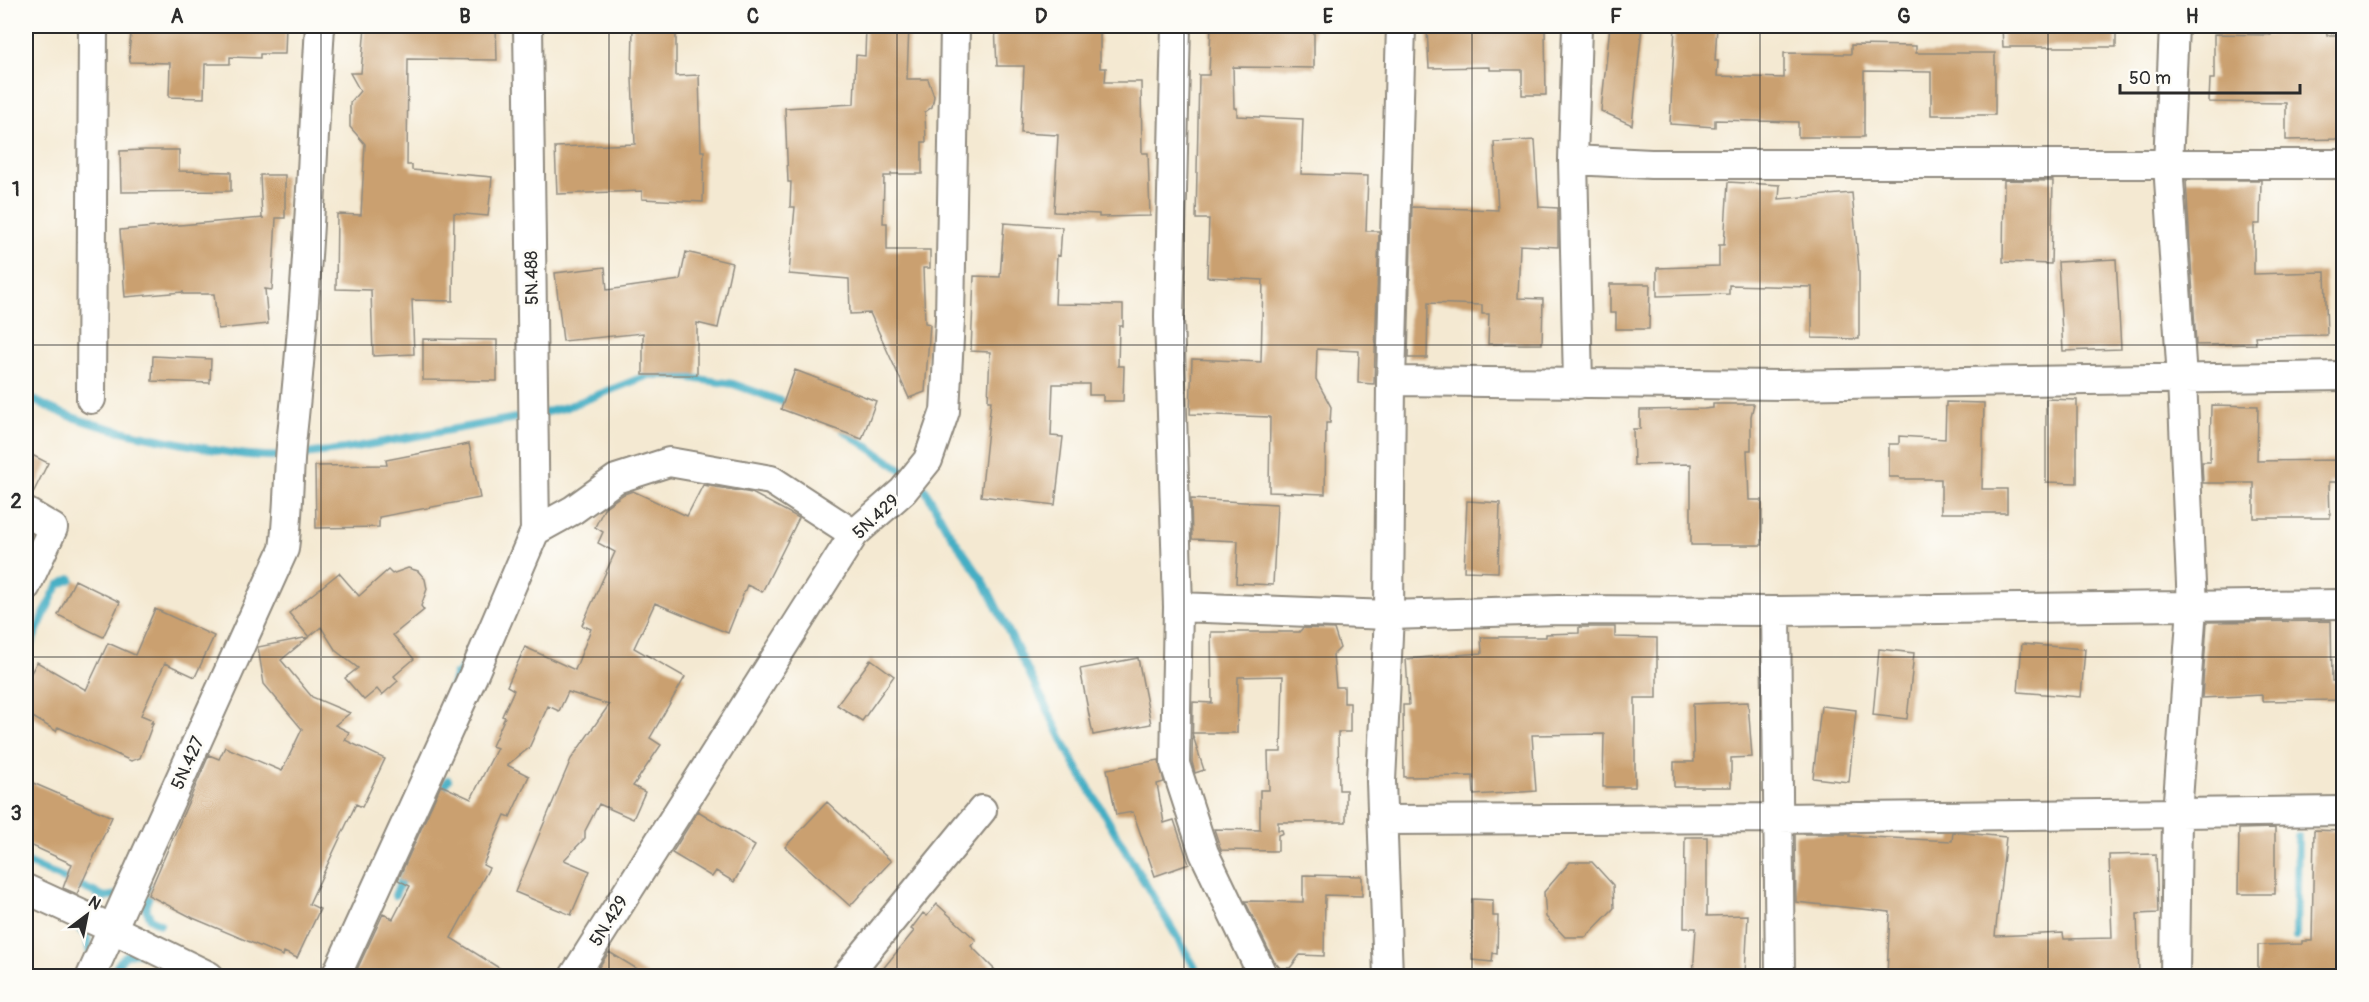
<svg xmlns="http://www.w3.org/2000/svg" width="2369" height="1002" viewBox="0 0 2369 1002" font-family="Pangolin,sans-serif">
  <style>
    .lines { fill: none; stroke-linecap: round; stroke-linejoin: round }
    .stream { stroke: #45aec4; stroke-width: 8 }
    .building { fill: #caa06f }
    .street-casing { stroke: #908a7e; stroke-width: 32 }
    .street { stroke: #fff; stroke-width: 28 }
    .grid { fill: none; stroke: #2b2b2b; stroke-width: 1.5; stroke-opacity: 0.55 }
    .labels { text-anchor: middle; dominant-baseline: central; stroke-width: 6; stroke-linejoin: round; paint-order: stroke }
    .street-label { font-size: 18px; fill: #2b2b2b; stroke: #fdfcf7 }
    .neatline { fill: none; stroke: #2b2b2b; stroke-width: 2 }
    .grid-label { font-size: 20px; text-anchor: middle; font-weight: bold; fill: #2b2b2b }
  </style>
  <rect width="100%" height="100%" fill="#fdfcf7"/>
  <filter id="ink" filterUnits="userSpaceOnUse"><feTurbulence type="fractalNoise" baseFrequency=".0167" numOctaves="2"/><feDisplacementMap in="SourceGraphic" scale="12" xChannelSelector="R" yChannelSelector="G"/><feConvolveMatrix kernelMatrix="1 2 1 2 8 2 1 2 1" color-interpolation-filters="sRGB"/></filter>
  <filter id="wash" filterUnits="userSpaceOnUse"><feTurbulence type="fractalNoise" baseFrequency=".008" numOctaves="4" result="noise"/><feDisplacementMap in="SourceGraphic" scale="24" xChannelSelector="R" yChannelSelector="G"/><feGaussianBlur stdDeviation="1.35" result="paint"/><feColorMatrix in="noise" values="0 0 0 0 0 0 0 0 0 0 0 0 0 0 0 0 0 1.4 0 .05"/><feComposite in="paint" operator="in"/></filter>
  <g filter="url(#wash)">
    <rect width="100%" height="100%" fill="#f4e9d2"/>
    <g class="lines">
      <path class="stream" d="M26 395C70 423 128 433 179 443 214 450 250 458 285 456
        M539 414 567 407 649 375H669L733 384 792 405
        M843 430 905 472 926 491 947 529 984 582 1074 763 1200 976
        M297 455 345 449 527 416
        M26 654 54 593 59 585 71 579
        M450 695 455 675H459L462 668
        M439 795 448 780
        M26 862 105 897 118 895
        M152 888 145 907 151 919 160 924
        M395 895 404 874
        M77 926 87 937 90 954
        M2296 937 2298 836
        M112 976C119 963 123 951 140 953"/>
    </g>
    <g id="blocks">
      <path class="building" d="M132 26H286L285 54H260V58L230 57V64H205L204 98 169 97 170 63 130 62 129 52Z
        M365 26H496L497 60 408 59 407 165H412V170L492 177 488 216 454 213 453 301 412 300 414 354 373 356 371 290 336 289 337 214 361 215 365 144 350 127V103L360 91 350 73H361Z
        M633 26H676V76L699 75 701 151H704L703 202 642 199V191L557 194 555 147 635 144 632 78Z
        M866 26H909L907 79H928L934 96 932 107 925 112 926 142H922V174H891V176H884L883 223H887V250H930V268H923L925 323 930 324 925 392 909 398 870 313 850 314 849 279 789 274 795 207H790L791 182H788L785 108 854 104 856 55 865 56Z
        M995 26H1100V68H1106L1105 82H1141L1142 153H1148L1150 216 1099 217V214L1054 212 1058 135 1021 133 1024 66H997Z
        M1211 26H1314V68L1233 67 1234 108H1237V116L1303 119 1301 174 1368 176 1366 231H1379L1374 384 1358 383 1359 351 1317 349 1316 379 1331 407 1330 423H1326L1325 494 1269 492 1270 417 1190 414 1192 359 1261 362 1263 280 1207 277 1209 219H1196L1199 75H1209Z
        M1610 26H1642L1632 125 1601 111Z
        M1675 26H1717L1715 61H1718L1717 76 1784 78V53L1851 54V45L1916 46V53H1995V115H1931V72L1864 71V137H1798V122L1715 120V127L1670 124Z
        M2002 26H2116V47H2003Z
        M2271 26H2326L2327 35H2339L2340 139 2286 140V103L2209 102 2210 79H2214V34L2271 35Z
        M1479 27V29H1545L1546 95H1522V70H1490V67L1429 68 1427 28Z
        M1535 140 1539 207 1558 208V247L1520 245 1518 298 1543 299 1542 344H1488L1489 314H1482V305L1428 303 1427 358H1408L1412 207 1498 210 1494 142Z
        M145 150H179V171L231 172V191L121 192 120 151Z
        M260 175H285V218H276L272 290 265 289 268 324 218 329 214 294H183V292L125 297 120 230 264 218H262Z
        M2004 180 2053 181 2051 264 2003 262Z
        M2186 180H2261L2260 224H2254V274L2325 272 2327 335 2255 336 2256 344 2196 345Z
        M1728 182 1780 185 1779 199 1852 193 1859 270V339L1812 338V287L1729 285V294L1657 296V268L1719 266V245H1724Z
        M1004 223 1062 227 1060 256 1057 255 1055 304 1123 305V326H1119L1118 366H1124L1123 401H1103V395H1089V384H1053L1051 436 1063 437 1055 505 981 496 991 401H988L990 352 971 351 974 276 1000 277Z
        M686 252 732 263 718 328 697 323V375H643V333L563 341 555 273 605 267 607 290 680 280Z
        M2116 259 2121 349 2063 351 2058 262Z
        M1610 284H1650L1649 329H1616V313H1610Z
        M423 339 497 340V381L423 380Z
        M153 356 211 359 210 383 152 381Z
        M795 370 876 401 862 439 781 409Z
        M2046 399 2077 400V483L2046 482Z
        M1946 402 1984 403 1982 489H2007V513H1941V479H1900L1899 477H1889V444H1899V436L1945 439Z
        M1713 404H1754L1751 416V450H1747L1749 500H1762V545H1691V464L1634 465 1633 429H1640V410L1704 409 1713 408Z
        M2211 405 2258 406 2257 461 2338 460V482H2329L2330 518H2254V483H2203L2202 462H2210Z
        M469 444 480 498 379 517V527L316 528 315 466 387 465 386 460Z
        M26 452 48 463 31 497 26 496Z
        M703 485 752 493 799 518 762 592 747 585 728 633 655 603 634 648 685 677 650 738 661 745 633 786 645 792 633 819 599 804 585 831V838L564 860 590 871 571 915 515 892 571 759 609 705 568 692 559 711 548 706 529 748 507 765 529 776 510 817 505 815 483 865 489 868 451 938 512 976H354L383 914 393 919 410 886 398 880 441 785 471 799 497 748 492 746 505 717 502 716 514 690 507 686 525 647 575 670 591 629 582 625 615 552 598 543 603 532 595 527 605 507 624 494 633 491 687 516Z
        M1191 499 1277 504 1273 585 1236 583 1238 541 1192 539Z
        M1467 501 1500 503 1498 572 1464 571Z
        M408 568 418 571 425 579 427 589 421 606 424 610 393 635 414 659 394 676 398 681 382 695 377 689 364 700 345 678 358 668 336 651 321 627 281 660 312 697 350 713 335 725 349 732 345 740 385 759 362 807 356 804 309 904 320 909 297 958 284 952 283 956 193 918 148 895 209 755 219 759 225 747 282 771 302 729 264 684 258 647 309 637 289 613 339 573 359 596 388 570 392 574Z
        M75 580 120 602 103 637 58 615Z
        M155 609 214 636 195 677 165 663 141 715 153 720 151 723H153L140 758 131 761 58 727 56 731 26 713V682L37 662 86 690 108 643 135 655Z
        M2331 621 2332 681H2343V700L2262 701V695L2202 698 2207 622Z
        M1579 627H1615V637L1657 638V698H1635V787H1603L1604 734 1532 735 1536 791 1474 795 1473 776 1404 777 1403 705H1409L1406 659 1482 653 1481 637H1546V634L1579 633Z
        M1303 628 1334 629 1340 648 1333 655 1336 687H1344V703H1350V732H1338L1339 790H1346V822H1278V830H1282L1283 833 1278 835V851L1221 850 1214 829 1260 830V790H1269L1268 752H1281L1283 676 1238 677 1237 733H1192L1204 770 1195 773 1192 762 1193 702 1212 703 1211 632H1299Z
        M2022 644 2085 649 2081 697 2018 692Z
        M1879 649 1914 653 1907 719 1873 715Z
        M1138 658 1151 724 1093 735 1080 669Z
        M871 659 894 676 862 721 837 705Z
        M1748 702 1752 757 1731 758V787H1674V762H1694L1693 704Z
        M1821 706 1856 710 1849 782 1813 778Z
        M1159 760 1164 782 1157 784 1164 823 1174 820 1189 864 1155 876 1133 812 1116 815 1107 769Z
        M26 780 112 817 77 894 63 888 72 864 26 843Z
        M827 802 891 861 850 906 785 847Z
        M698 811 755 846 734 882 716 871 712 877 672 853Z
        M2275 828V894H2238L2239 829Z
        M2314 830 2342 831V976H2258V945L2302 944V941H2312Z
        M1953 832 2006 837 1995 936 2063 933 2064 939 2112 938 2109 855 2156 854 2158 913 2137 914 2139 976H1887L1890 912 1796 902 1795 834H1850V836L1952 841Z
        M1685 837H1707V916L1748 915 1745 976H1693L1696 928H1684Z
        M1570 862H1592L1613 885 1614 908 1586 937H1565L1546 917 1544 892Z
        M1303 875 1362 876V896L1325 895 1324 956 1300 955 1290 968H1280L1274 961 1245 901 1303 902Z
        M1472 899 1493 900V916H1498L1497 954 1493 953 1492 962 1472 960Z
        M937 904 976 940 971 946 1001 976H877L914 931 911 929 923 913 927 916Z
        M609 952 649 976H593Z"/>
    </g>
  </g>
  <g filter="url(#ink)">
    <use href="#blocks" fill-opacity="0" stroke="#908a7e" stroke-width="1.5"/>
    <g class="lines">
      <g class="street-casing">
        <path id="street" d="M528 26 535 531
          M1176 26 1169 317 1178 607 1175 764 1204 853 1263 976
          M1577 26 1573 160 1578 384
          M2174 26 2168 164 2182 379 2192 607 2177 814 2175 976
          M1573 160 1651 164H2344
          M1391 381 1782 385 2344 376
          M91 399 93 26
          M26 512 53 528 26 586
          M1178 607 1389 615 1558 610 1776 611 2344 604
          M1776 611 1780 976
          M1382 820 1779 818 2344 811
          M26 889 113 929 209 976
          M91 976 284 549C289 511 288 473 292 435 307 299 312 162 320 26
          M336 976 473 676 535 531 573 510 616 479 669 462 771 480 854 534
          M574 976 854 534 903 491 928 460 945 411 950 320 955 26
          M846 976 982 810
          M1388 976 1381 781 1389 615 1391 381 1401 26"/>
      </g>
      <use href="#street" class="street"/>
    </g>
  </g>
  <path class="grid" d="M321 26V976M609 26V976M897 26V976M1184 26V976M1472 26V976M1760 26V976M2048 26V976M26 345H2344M26 657H2344"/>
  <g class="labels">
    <g class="street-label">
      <text transform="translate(532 278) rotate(-91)">5N.488</text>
      <text transform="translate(876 517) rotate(-43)">5N.429</text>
      <text transform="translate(188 763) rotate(-66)">5N.427</text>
      <text transform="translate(609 921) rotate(-58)">5N.429</text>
    </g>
  </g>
  <rect width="2369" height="1002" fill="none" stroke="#fdfcf7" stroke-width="66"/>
  <g transform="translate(87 915) rotate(32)" stroke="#fdfcf7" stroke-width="4.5" paint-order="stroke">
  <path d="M0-4.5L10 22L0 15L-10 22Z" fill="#2b2b2b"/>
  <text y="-9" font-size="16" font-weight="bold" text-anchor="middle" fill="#2b2b2b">N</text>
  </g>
  <path d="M2120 84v9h180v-9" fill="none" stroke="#2b2b2b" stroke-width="3"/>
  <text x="2129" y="84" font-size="18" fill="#2b2b2b" stroke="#fdfcf7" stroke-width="4.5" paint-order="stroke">50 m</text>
  <rect x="33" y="33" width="2303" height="936" class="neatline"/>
  <g class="grid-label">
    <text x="177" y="23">A</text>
    <text x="465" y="23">B</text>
    <text x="753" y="23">C</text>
    <text x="1041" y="23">D</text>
    <text x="1328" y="23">E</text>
    <text x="1616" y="23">F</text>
    <text x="1904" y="23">G</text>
    <text x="2192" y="23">H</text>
    <text x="16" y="196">1</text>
    <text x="16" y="508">2</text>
    <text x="16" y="820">3</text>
  </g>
</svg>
